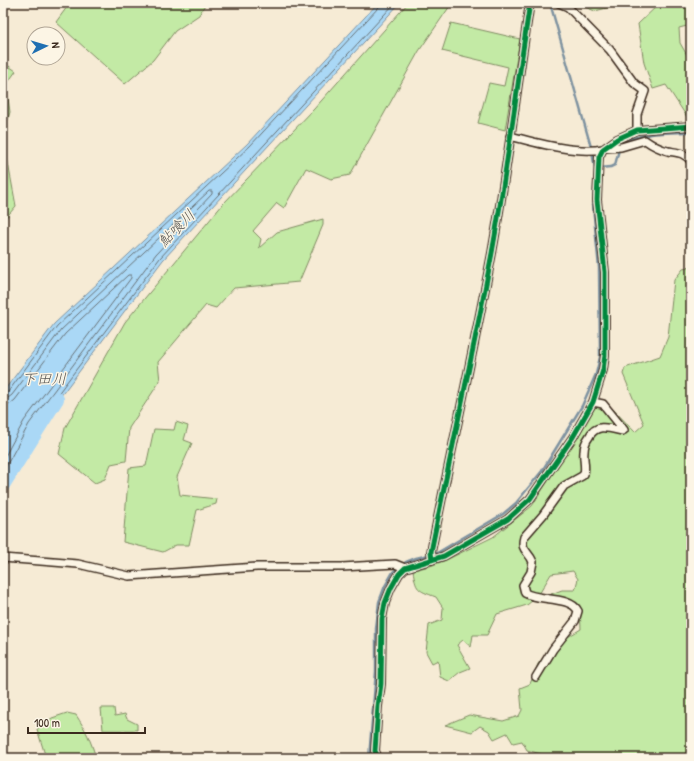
<svg xmlns="http://www.w3.org/2000/svg" width="694" height="761" viewBox="0 0 694 761" font-family="'Patrick Hand','Klee One',sans-serif">
  <style>
    .green { fill: #c3eaa5; stroke: #7f8a62 }
    .water { fill: #aad8f6; stroke: #7e92a0 }
    .lines { fill: none; stroke-linecap: round; stroke-linejoin: round }
    .shore { stroke: #677074; stroke-width: 1 }
    .stream { stroke: #7e92a0; stroke-width: 2.5 }
    .river { stroke: #aad8f6; stroke-width: 14 }
    .minor-casing { stroke: #3b2a1e; stroke-width: 10 }
    .minor { stroke: #fcf5e5; stroke-width: 7 }
    .cycleway-casing { stroke: #fcf5e5; stroke-width: 8 }
    .cycleway { stroke: #00873e; stroke-width: 5 }
    .labels { text-anchor: middle; dominant-baseline: central; stroke-width: 3; stroke-linejoin: round; paint-order: stroke }
    .water-label { font-size: 15px; font-style: italic; fill: #575654; stroke: #fcf5e5 }
  </style>
  <rect width="100%" height="100%" fill="#f6ebd5"/>
  <filter id="ink" filterUnits="userSpaceOnUse"><feTurbulence type="fractalNoise" baseFrequency=".025" numOctaves="2"/><feDisplacementMap in="SourceGraphic" scale="8" xChannelSelector="R" yChannelSelector="G"/><feConvolveMatrix kernelMatrix="1 2 1 2 8 2 1 2 1" color-interpolation-filters="sRGB"/></filter>
  <g filter="url(#ink)">
    <path class="green" d="M70 3H206L199 15 175 31 153 60 125 84 56 22Z
      M408 3H452L419 51 350 175 331 179 306 168 284 208 277 203 253 231 261 239 259 248 277 232 323 219V225L299 282 234 288 216 308 206 305 158 362 160 381 129 428 126 461 111 464 105 479 95 483 59 454 65 428 125 322 223 204 314 109Z
      M583 3H626L595 11 585 7Z
      M660 3H691V25L679 28 680 43 691 62V120H689L666 85 653 89 644 63 638 24Z
      M451 23 520 39 505 130 478 123 489 83 504 86 508 67 442 51Z
      M3 62 16 71 6 85 10 112 3 136Z
      M3 136 16 206 3 221Z
      M691 267V758H554L527 750 522 741 513 743 507 733 494 739 489 731 480 726 472 732 445 725 469 715 503 721 519 716 522 710 520 688 530 684 538 664 551 647 581 629 580 606 565 605 551 594 562 590H575L578 579 573 571 551 574 538 596 527 605 497 614 487 635H473L471 647 463 640 457 645 470 668 460 672 449 681 440 677 438 660 432 663 426 652 429 625 442 620 443 608 436 597C417 590 416 590 413 570L430 566 446 560 493 537 532 506 593 410 595 405 610 406 635 432 644 424 623 374 625 368 660 356 668 337 674 280 683 269Z
      M176 422 188 426 184 440 192 443 177 477 180 495 217 499 216 504 197 510 189 545H176L163 552 123 542 129 468 146 466 154 429 174 430Z
      M101 708H114L115 716 125 714 127 719 137 724V730H103Z
      M67 713 76 715C86 730 91 741 96 758H46L37 729 52 718Z"/>
    <path class="water" d="M378 3H400L163 260 36 429 3 492V392L54 324 247 144Z"/>
    <g class="lines">
      <path class="shore" d="M3 394 8 392 57 326 250 146 379 7 380 3
        M3 399 8 398 12 395 61 330 209 191H212V194L156 254 29 424 3 472
        M3 405 10 404 15 400 65 334 128 275H131V278L24 421 3 460
        M3 483 33 427 160 258 395 3"/>
      <path class="stream" d="M599 168 611 167 615 165 621 142C644 133 666 132 691 132
        M369 758 376 671V629L379 602 385 586 393 572 406 562 416 558 437 553 503 514 516 503 542 471 582 406 596 374 600 357 599 268 593 206 595 168 591 147 550 3"/>
      <path class="river" d="M3 485 57 399"/>
      <g class="minor-casing">
        <path id="minor" d="M559 3 568 7 610 50 634 83 645 91 637 114V130
          M510 136C537 143 576 154 603 149
          M606 148 621 147 645 140C652 145 660 149 668 151 679 153 683 152 691 161
          M3 558 78 564 129 576 257 567H342L395 564 405 568
          M432 560 431 552C451 452 473 353 492 253 507 170 517 86 530 3
          M536 677 553 649 575 621 578 611C571 596 537 601 525 593L523 585 531 572 533 562C529 551 520 551 524 537L543 515 564 486 582 476 584 474C586 467 583 459 584 452 584 446 586 441 589 437 596 423 609 428 622 431L624 430 603 404 593 402
          M378 758 375 751 378 706 381 684 382 619 385 603 391 588 399 574 405 568 444 556 508 519 530 499 573 437 593 402 603 370 605 355V272L597 200 599 157 603 149 617 139 637 130 691 126"/>
      </g>
      <use href="#minor" class="minor"/>
      <g class="cycleway-casing">
        <path id="cycleway" d="M432 560 431 552C451 452 473 353 492 253 507 170 517 86 530 3
          M378 758 375 751 378 706 381 684 382 619 385 603 391 588 399 574 405 568 444 556 508 519 530 499 573 437 593 402 603 370 605 355V272L597 200 599 157 603 149 617 139 637 130 691 126"/>
      </g>
      <use href="#cycleway" class="cycleway"/>
    </g>
  </g>
  <g class="labels">
    <g class="water-label">
      <text transform="translate(176 228) rotate(-45)">鮎喰川</text>
      <text x="44" y="378">下田川</text>
    </g>
  </g>
  <rect width="694" height="761" fill="none" stroke="#fcf5e5" stroke-width="16"/>
  <rect x="8" y="8" width="678" height="745" fill="none" stroke="#3b2a1e" stroke-width="1.5" filter="url(#ink)"/>
  <g transform="translate(46 46) rotate(85)"><circle r="19" fill="#fcf5e5" stroke="#afa495"/>
  <path d="M0-3L7 15L0 10L-7 15Z" fill="#1f6fb2"/>
  <text y="-6" font-size="11" font-weight="bold" text-anchor="middle" fill="#3b2a1e">N</text>
  </g>
  <path d="M28 727v6h117v-6" fill="none" stroke="#3b2a1e" stroke-width="2"/>
  <text x="34" y="727" font-size="12" fill="#3b2a1e" stroke="#fcf5e5" stroke-width="3" paint-order="stroke">100 m</text>
</svg>
